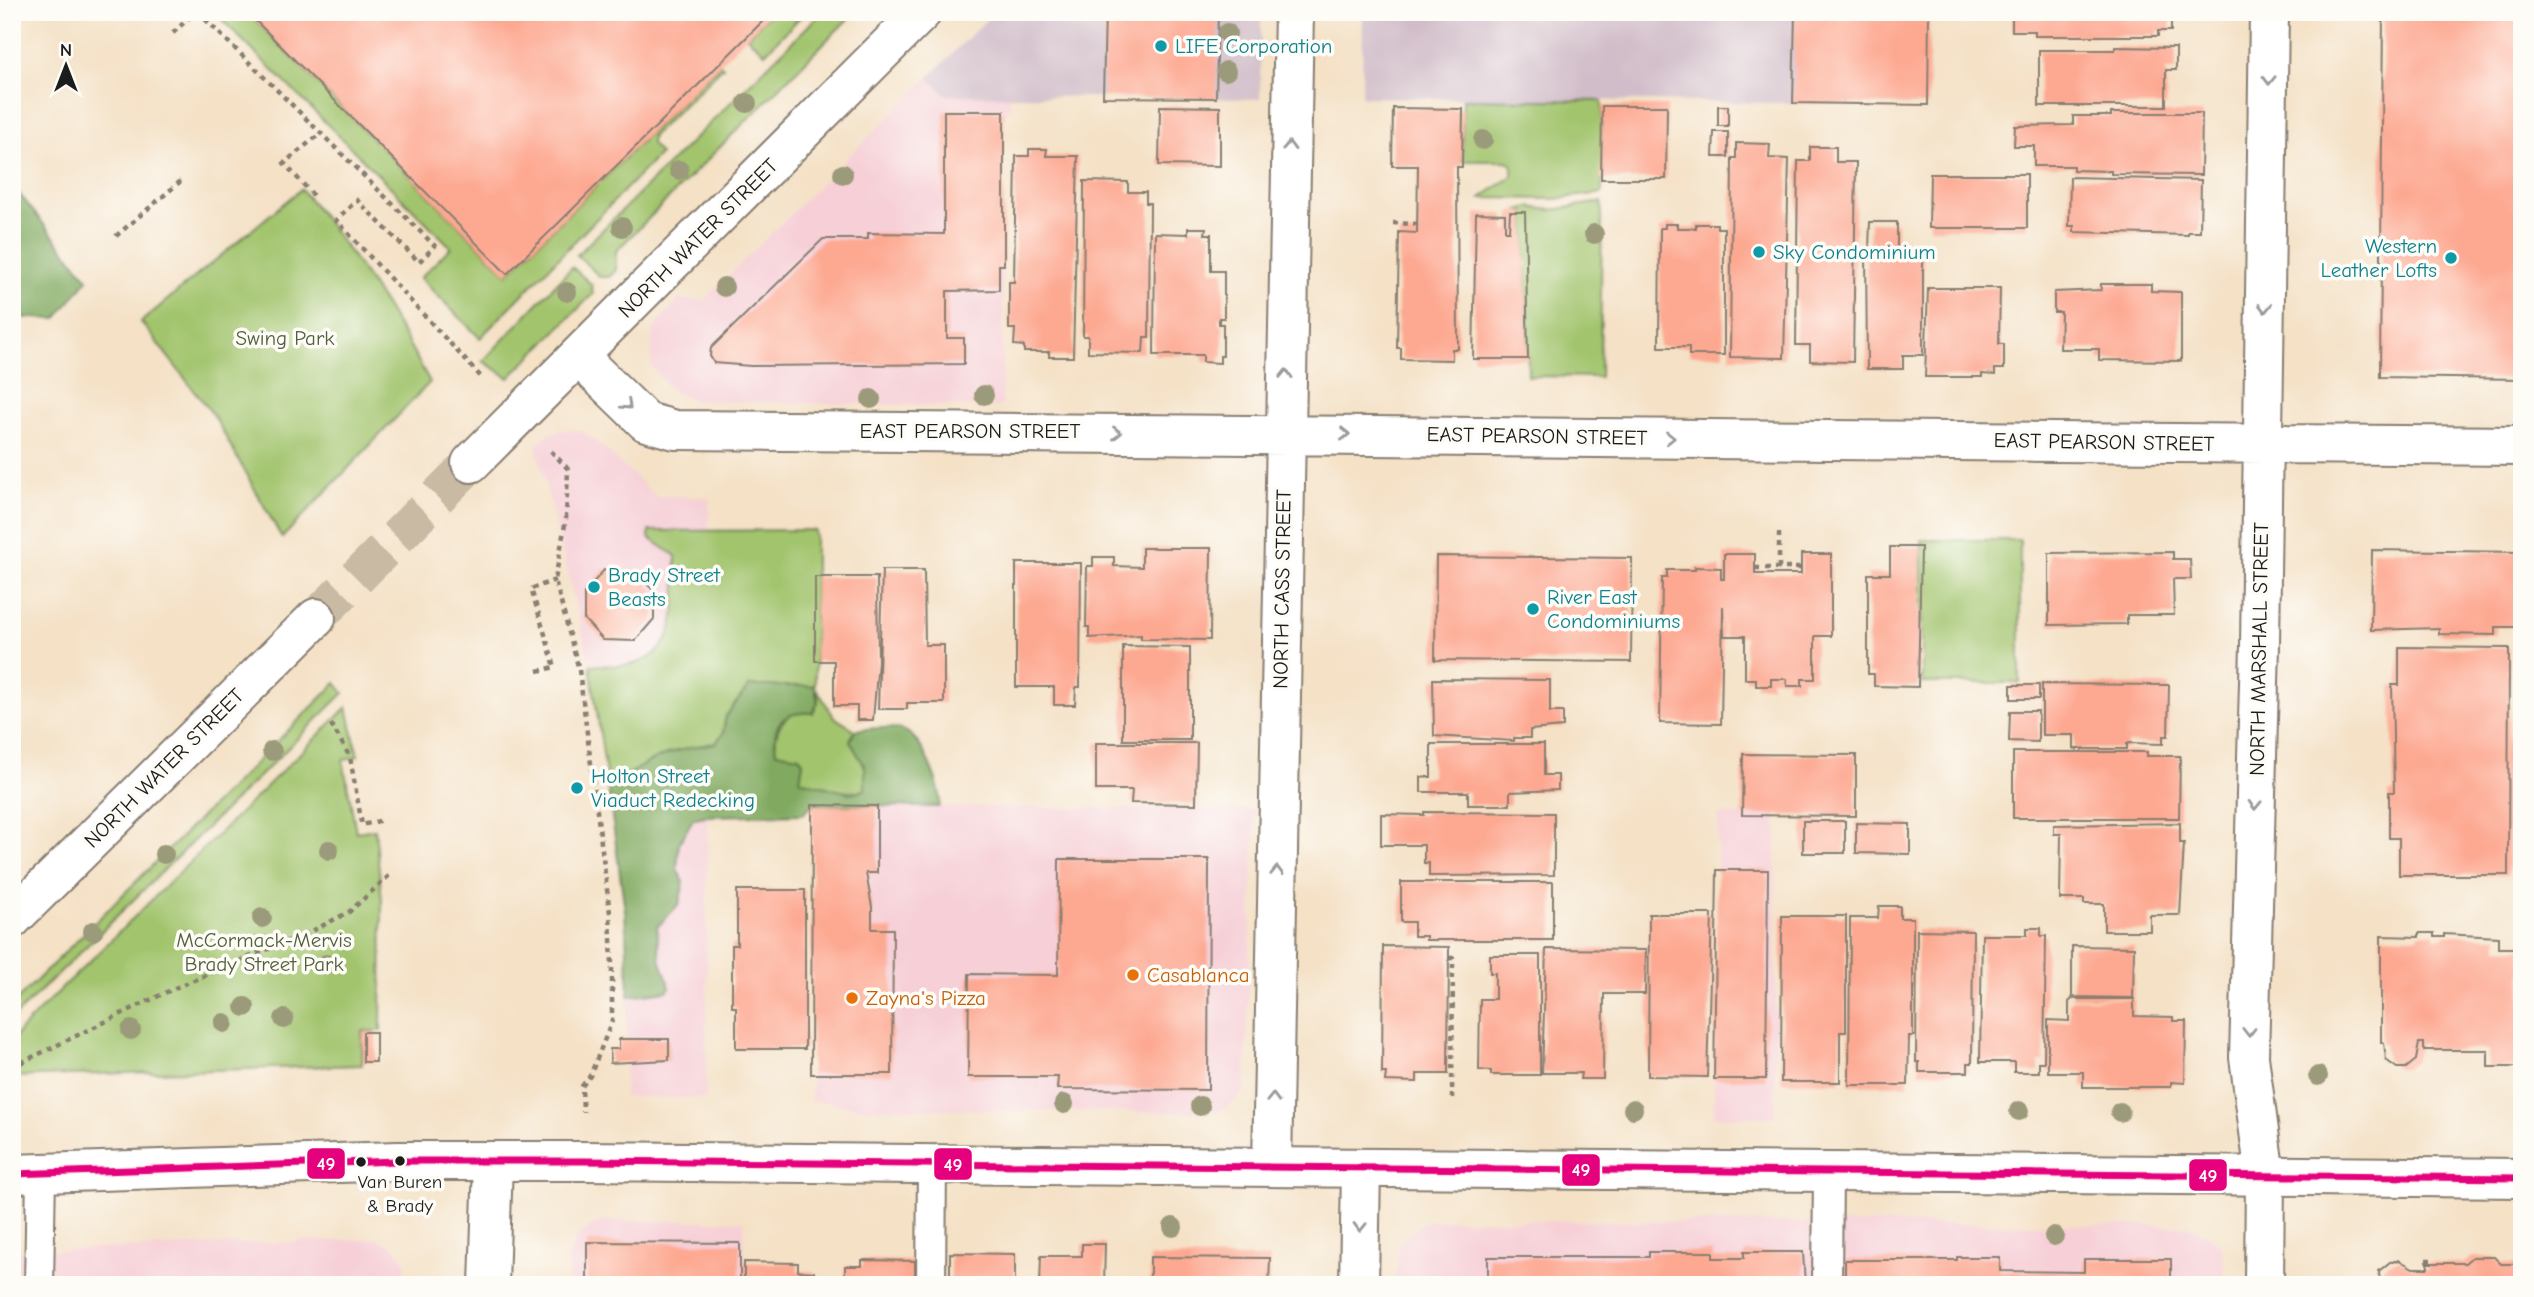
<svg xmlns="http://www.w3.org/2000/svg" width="2534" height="1297" viewBox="0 0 2534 1297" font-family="'Comic Neue',sans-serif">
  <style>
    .built { fill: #f6cfd7 }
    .industrial { fill: #d1bdc9 }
    .green { fill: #a2c46d; stroke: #5f7044; stroke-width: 2 }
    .forest { fill: #81aa60; stroke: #4e633e; stroke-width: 2 }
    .building { fill: #fda992 }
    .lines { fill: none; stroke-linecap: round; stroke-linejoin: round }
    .minor-tunnel { stroke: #c9baa4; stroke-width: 38; stroke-dasharray: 38 19; stroke-linecap: butt }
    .service-casing { stroke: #887e71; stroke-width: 32 }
    .minor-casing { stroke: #887e71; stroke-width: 42 }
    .secondary-casing { stroke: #887e71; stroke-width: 42 }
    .path { stroke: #887e71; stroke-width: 4.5; stroke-dasharray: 5 5; stroke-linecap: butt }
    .service { stroke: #fff; stroke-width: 28 }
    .minor { stroke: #fff; stroke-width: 38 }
    .secondary { stroke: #fff; stroke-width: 38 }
    .bus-1-casing { stroke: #fdfcf7; stroke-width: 12 }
    .bus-1 { stroke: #e5007d; stroke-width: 7 }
    .tree { fill: #9b9a7a }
    .oneway { stroke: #999 }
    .culture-dot { fill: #0f9aa8; stroke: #fdfcf7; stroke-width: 2.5 }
    .food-dot { fill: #e8710a; stroke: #fdfcf7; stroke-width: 2.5 }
    .bus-dot { fill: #1c1c1c; stroke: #fdfcf7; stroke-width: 2.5 }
    .labels { text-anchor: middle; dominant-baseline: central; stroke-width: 7; stroke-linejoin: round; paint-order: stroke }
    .bus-label { font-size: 19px; fill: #1c1c1c; stroke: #fdfcf7 }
    .culture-label { font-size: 21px; fill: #0d838f; stroke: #fdfcf7; text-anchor: start }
    .street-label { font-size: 21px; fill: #1c1c1c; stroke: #fdfcf7 }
    .park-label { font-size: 21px; fill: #525f3c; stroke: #fdfcf7 }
    .food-label { font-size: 21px; fill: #c56008; stroke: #fdfcf7; text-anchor: start }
    .line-badge { stroke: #fdfcf7; stroke-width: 2.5 }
    .badge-label { font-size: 19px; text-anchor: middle; font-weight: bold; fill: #fff }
  </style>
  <rect width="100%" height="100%" fill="#fdfcf7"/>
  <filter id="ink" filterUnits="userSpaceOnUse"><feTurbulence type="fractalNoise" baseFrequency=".0143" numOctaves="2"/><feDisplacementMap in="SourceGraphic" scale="14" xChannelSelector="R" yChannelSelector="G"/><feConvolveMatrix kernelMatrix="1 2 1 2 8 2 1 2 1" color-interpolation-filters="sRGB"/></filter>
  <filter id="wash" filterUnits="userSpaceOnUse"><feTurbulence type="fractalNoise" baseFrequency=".00686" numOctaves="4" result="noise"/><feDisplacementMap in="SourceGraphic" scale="28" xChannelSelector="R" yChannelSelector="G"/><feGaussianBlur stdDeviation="1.57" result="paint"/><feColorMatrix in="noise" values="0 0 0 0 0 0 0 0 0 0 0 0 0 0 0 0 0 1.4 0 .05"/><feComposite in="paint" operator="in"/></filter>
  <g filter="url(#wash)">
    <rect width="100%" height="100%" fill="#f4e1c6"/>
    <path class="built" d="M928 78 947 95H1009L1010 108 1004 114 1002 407 696 401 672 391 651 366 652 334 658 323 680 299 703 301Z
      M563 430H579L594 439 656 496 709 498 706 1098 624 1097 629 963 618 849 596 688 536 445 548 435Z
      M812 805 1255 810 1245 1089 1235 1101 1220 1111 1205 1113 862 1108 811 1100Z
      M1718 815H1776L1775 1117H1714Z
      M1435 1220 2186 1226 2211 1236 2223 1249 2225 1285H1395L1399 1244 1419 1225Z
      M602 1221H744V1285H568V1259L575 1239 583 1231Z
      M378 1239 395 1248 405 1261 406 1285H12V1252Z"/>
    <path class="industrial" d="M994 12H1261L1260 99 947 95 928 78Z
      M1363 12H1929L1928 105 1362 97Z"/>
    <path class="green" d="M214 12H247L507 274 720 64 723 67 652 136 651 144 660 154 480 338 420 278 451 247Z
      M772 12H805L765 53 747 37Z
      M822 12H855L616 251V270L609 277H600L577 255Z
      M1463 99 1602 101V193L1555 199 1481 198 1512 176V164L1507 161H1462Z
      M301 189C352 251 392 311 430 382L282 538 214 416 141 322Z
      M1602 202 1600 377 1528 376 1525 212 1518 210 1529 207 1551 210Z
      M572 267 591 284 593 294 509 378 483 361Z
      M815 530V686H749L726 716 723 733 716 743C668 750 647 760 608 788L590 665C605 665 625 668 640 662 683 647 675 593 676 556L649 538V531Z
      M1922 540H2020V683H1922Z
      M336 683 344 693 12 1019V1005Z
      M818 691 834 717 855 730 850 741 865 767V790C845 794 818 789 800 780L803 762 799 757 776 752C772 720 791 712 818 702Z
      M347 707 358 756 343 760 356 832 375 829 382 901 381 1031H362V1065L12 1077V1040L29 1021Z"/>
    <path class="forest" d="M12 185 88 279 56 319 12 317Z
      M749 686H815L818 702 813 713C784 711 771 722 776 752L799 756 803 762 800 780 849 793 865 790V767L850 741 855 730C870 729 899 724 911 735 923 745 945 792 939 807L812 805 803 814 704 816 693 819 679 844 677 869 684 882 679 904 657 927 660 959 670 987 667 991 629 996 625 910 608 788C648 760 667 750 716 743L723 733 726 716Z"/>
    <g id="blocks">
      <path class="building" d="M247 12H772L507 274Z
        M1105 12H1218L1216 98 1103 97Z
        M1795 12H1929L1928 105 1793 103Z
        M2012 12H2171V31H2158V36H2035V31H2012Z
        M2383 12H2522V379L2380 377Z
        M2115 47 2176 48V70H2166V106H2039V50H2115Z
        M1160 106 1220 107V166L1159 165Z
        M1602 106H1667L1666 179H1601Z
        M1718 106H1728V126H1718Z
        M1393 108 1463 109 1462 167H1457L1458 349H1452V360L1401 359V348H1397L1399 232 1417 233 1418 166H1392Z
        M944 111H1004V265H999V290L947 291V338H964V364L751 366 714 363 710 356 711 348 823 239H868V233L944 234Z
        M2111 113H2202L2201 175 2111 174V171L2073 170V166H2034V146H2014L2015 126 2073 125V116H2111Z
        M1714 132H1728V157H1713Z
        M1736 143 1770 144 1769 158 1789 159 1784 358 1730 357 1732 158H1736Z
        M1810 147H1836V162H1856L1853 362 1810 361V345H1796L1798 161H1810Z
        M1029 149H1047L1046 156H1078L1073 357H1049V352H1024V346L1014 345 1015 329H1009V282H1014L1016 156H1029Z
        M1930 174H2027V228H1929Z
        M2070 177 2201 180 2200 232H2188V235L2074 232V226H2069Z
        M1084 181 1128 182V192H1146V203H1150L1149 337H1144L1143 353 1088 352V336H1083Z
        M1510 212H1525L1528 359H1473L1476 213 1505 214V231H1509Z
        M1870 222H1897V249H1923V355H1903V369H1867L1866 248 1869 249Z
        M1665 224H1677V228H1696V224H1717V228H1724V355H1689V347H1659L1660 228H1665Z
        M1188 228H1206L1205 234H1211V271H1224V318H1219V324H1223V356H1220V363L1203 362V355H1154L1155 233 1188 234Z
        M2101 284H2151V291L2181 292V361L2099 360V349H2060L2061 312H2054V292L2101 290Z
        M1928 288H2000L1999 344H2004V369H1995V375L1982 374V377H1925Z
        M1890 547H1921L1918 687 1874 686V674H1868V574H1890Z
        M1142 548H1211L1210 640 1141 639V635L1089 638V627H1086L1087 566H1093V557H1114V566L1142 567Z
        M2372 550 2522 552V627H2496V635L2439 634V628L2371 630Z
        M2173 552V559H2190L2191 579H2173L2174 615H2127V624L2049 625V553Z
        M1724 554H1755V574H1801V554H1831V636H1815V679H1802V686H1787V679H1771V686H1756V679H1745V636H1724L1723 606 1721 724 1660 723 1662 578H1667V570H1695V567L1721 568V579H1724Z
        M1436 556 1632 558 1631 662 1435 660Z
        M1016 563H1081L1080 687H1076L1075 705H1054V687H1016Z
        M604 570 634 571 654 591V619L635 641 603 640 584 619V593Z
        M882 570H924L925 645H944V703H907V709H878Z
        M815 577H877L878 661 873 720H857V706H834V661H815Z
        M1123 646 1190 647V740H1123Z
        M2399 647 2509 648 2508 875H2399V838H2389V792H2394L2392 685H2399Z
        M1433 679 1550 680V712H1563V727L1530 730V738H1514V741L1434 736Z
        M2042 684 2169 685 2168 736H2163V744L2127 743V749H2074V735H2042Z
        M2011 685H2039V699H2011Z
        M2010 711H2038V742L2009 741Z
        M1096 743H1197L1196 804 1131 803 1132 790H1096Z
        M1431 744H1544V775H1558V790L1510 792V805H1468V792H1421V777H1431Z
        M2013 752H2147V756H2180L2179 818H2013Z
        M1743 754 1856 755V816L1742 815Z
        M812 805 877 806V873H866L872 907V929H893L892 1074H811Z
        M1424 812 1554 813V875L1429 876V863H1424V845H1381V814L1424 815Z
        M1803 821H1845V853H1803Z
        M1856 823 1910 824V854L1856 853Z
        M2180 823V843H2184L2180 915H2150V931H2104V904H2084V899H2060L2061 834H2054V825Z
        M1059 859H1209L1208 1090 1057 1089 1058 1077H968L969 974 1058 975Z
        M1717 870H1768L1766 1079H1714Z
        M1401 882H1553V940H1426V936H1414V922H1401Z
        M737 890H805V1049H736V1007H732V945H737Z
        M1879 906H1900V918H1913V1036H1909L1908 1085H1849L1850 918H1878Z
        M1649 914H1712L1707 1077 1648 1076Z
        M1782 916H1846V1032H1840V1082H1781Z
        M2027 928H2041V936H2046L2044 1062H2039V1072H2014V1062H1980L1982 935H2027Z
        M1917 930 1973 931 1972 1063H1968V1072H1919V1062H1916Z
        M2419 933H2434V937H2444V934L2498 937V948H2522V1067H2488V1050H2424V1043H2419L2416 1060 2406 1068H2397L2386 1060 2384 1043H2381V936L2419 937Z
        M1383 946 1449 947 1448 1074H1417V1082L1385 1081 1386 1073H1382Z
        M2072 946 2134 947 2133 998 2072 997Z
        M1546 949 1646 950 1645 994H1604L1603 1079H1580L1581 1073H1542Z
        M1490 955H1540V1075H1491V1071L1479 1070 1480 999H1495V973H1490Z
        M2072 999H2134V1016L2173 1017V1021H2186L2185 1083 2171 1082V1087H2083V1072H2048V1020L2069 1021V1002Z
        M363 1032H376V1062H363Z
        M619 1039H669V1060L610 1063V1049H619Z
        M587 1242 740 1243V1285H587Z
        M1082 1244H1105L1104 1285H1040L1041 1256H1082Z
        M1649 1252H1713V1258H1744V1252H1803L1805 1285H1488V1257H1649Z
        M950 1253 1015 1254V1285H950Z
        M1150 1257 1270 1258 1269 1285H1150Z
        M1957 1257H2000V1271L2084 1272V1259H2171V1285H1845V1260H1957Z
        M2472 1257H2494L2501 1264H2522V1285H2380L2379 1271 2390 1262 2399 1260 2413 1268H2428V1263H2465Z
        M862 1260 915 1261V1285H845V1266H862Z
        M744 1262 798 1263V1271L814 1272V1285H744Z"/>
    </g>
  </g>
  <g filter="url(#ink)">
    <use href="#blocks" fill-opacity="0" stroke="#887e71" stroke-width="2"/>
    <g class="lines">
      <path class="minor-tunnel" d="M316 618 471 463"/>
      <g class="service-casing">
        <path id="service" d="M39 1285 41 1173
          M931 1285 932 1165
          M1827 1285 1828 1172"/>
      </g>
      <g class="minor-casing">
        <path id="minor" d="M579 357 646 422 675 430 2522 446
          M471 463 922 12
          M12 919 316 618
          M1272 1166 1294 12
          M1359 1285 1361 1168
          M2264 1285 2265 1176 2249 1057 2260 645 2269 12"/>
      </g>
      <g class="secondary-casing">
        <path id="secondary" d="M12 1174 398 1161H583L2522 1178
          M489 1285 493 1161"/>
      </g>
      <path class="path" d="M198 12 435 246 419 262 357 200 336 220 483 379
        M173 33 195 12
        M313 195 284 163 321 133
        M1393 223 1417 224
        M116 236 182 180
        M551 451 568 469 566 519 555 580 579 670 610 913 612 964V1021L590 1076 582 1086 583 1112
        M1779 533V568
        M1755 568H1801
        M538 671 555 667 531 589 555 580
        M331 724 350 757 362 825 383 820
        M1449 958H1453L1452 1098
        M12 1067 177 987 312 931 349 912 391 874
        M2426 1260H2435"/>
      <use href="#service" class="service"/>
      <use href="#minor" class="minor"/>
      <use href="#secondary" class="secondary"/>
      <g class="bus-1-casing">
        <path id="bus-1" d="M12 1174 398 1161H583L2522 1178"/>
      </g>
      <use href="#bus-1" class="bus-1"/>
    </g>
    <g class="tree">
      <circle cx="1227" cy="33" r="10"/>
      <circle cx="1226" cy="71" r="10"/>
      <circle cx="747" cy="103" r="10"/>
      <circle cx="1483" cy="140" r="10"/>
      <circle cx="679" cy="170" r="10"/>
      <circle cx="843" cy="174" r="10"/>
      <circle cx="622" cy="227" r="10"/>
      <circle cx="1594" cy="234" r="10"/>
      <circle cx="724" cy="287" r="10"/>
      <circle cx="567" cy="292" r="10"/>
      <circle cx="984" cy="395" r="10"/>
      <circle cx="871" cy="399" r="10"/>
      <circle cx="272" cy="751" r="10"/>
      <circle cx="329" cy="850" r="10"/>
      <circle cx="164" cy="854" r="10"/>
      <circle cx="262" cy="918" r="10"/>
      <circle cx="93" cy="931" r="10"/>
      <circle cx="326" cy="964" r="10"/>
      <circle cx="245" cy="1007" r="10"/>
      <circle cx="284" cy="1019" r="10"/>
      <circle cx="224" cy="1023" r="10"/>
      <circle cx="131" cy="1030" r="10"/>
      <circle cx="2318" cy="1076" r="10"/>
      <circle cx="1064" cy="1104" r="10"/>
      <circle cx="1200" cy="1106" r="10"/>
      <circle cx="1633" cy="1109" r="10"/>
      <circle cx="2019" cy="1111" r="10"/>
      <circle cx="2120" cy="1112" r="10"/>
      <circle cx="1173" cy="1227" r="10"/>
      <circle cx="2054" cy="1236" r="10"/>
    </g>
    <defs><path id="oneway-chevron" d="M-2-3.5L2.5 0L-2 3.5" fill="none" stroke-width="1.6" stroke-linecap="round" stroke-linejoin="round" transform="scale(1.75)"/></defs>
    <g class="oneway">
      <use href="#oneway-chevron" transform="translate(2269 80) rotate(91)"/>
      <use href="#oneway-chevron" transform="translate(1289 146) rotate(-89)"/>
      <use href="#oneway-chevron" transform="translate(2265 308) rotate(91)"/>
      <use href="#oneway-chevron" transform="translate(1286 374) rotate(-89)"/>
      <use href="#oneway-chevron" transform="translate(627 405) rotate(43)"/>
      <use href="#oneway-chevron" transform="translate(1117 433)"/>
      <use href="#oneway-chevron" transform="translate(1345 434) rotate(1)"/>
      <use href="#oneway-chevron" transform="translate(1670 438)"/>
      <use href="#oneway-chevron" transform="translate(2255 805) rotate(92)"/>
      <use href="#oneway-chevron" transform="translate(1277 871) rotate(-89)"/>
      <use href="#oneway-chevron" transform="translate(2249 1032) rotate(90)"/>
      <use href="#oneway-chevron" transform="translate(1273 1098) rotate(-89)"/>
      <use href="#oneway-chevron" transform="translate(1360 1227) rotate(91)"/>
    </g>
  </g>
  <g class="culture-dot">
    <circle cx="1161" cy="46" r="7"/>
    <circle cx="1759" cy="252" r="7"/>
    <circle cx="2451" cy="258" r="7"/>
    <circle cx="594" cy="587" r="7"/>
    <circle cx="1533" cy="609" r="7"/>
    <circle cx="577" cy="788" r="7"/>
  </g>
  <g class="food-dot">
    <circle cx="1133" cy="975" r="7"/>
    <circle cx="852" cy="998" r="7"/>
  </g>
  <g class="bus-dot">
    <circle cx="400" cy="1161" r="6"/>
    <circle cx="361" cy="1162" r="6"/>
  </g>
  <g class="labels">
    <g class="bus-label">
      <text x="400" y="1182">Van Buren<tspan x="400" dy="24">&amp; Brady</tspan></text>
    </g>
    <g class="culture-label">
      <text x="1175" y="46">LIFE Corporation</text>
      <text x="2437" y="246" text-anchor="end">Western<tspan x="2437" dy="24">Leather Lofts</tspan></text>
      <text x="1773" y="252">Sky Condominium</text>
      <text x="608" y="575">Brady Street<tspan x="608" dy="24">Beasts</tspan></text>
      <text x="1547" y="597">River East<tspan x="1547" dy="24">Condominiums</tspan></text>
      <text x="591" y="776">Holton Street<tspan x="591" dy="24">Viaduct Redecking</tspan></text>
    </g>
    <g class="street-label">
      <text transform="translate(698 238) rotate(-45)">NORTH WATER STREET</text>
      <text x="970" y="431">EAST PEARSON STREET</text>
      <text transform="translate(1537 436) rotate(1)">EAST PEARSON STREET</text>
      <text transform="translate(2104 442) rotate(1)">EAST PEARSON STREET</text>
      <text transform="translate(1282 589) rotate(-89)">NORTH CASS STREET</text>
      <text transform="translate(2259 649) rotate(-89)">NORTH MARSHALL STREET</text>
      <text transform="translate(164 768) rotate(-45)">NORTH WATER STREET</text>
    </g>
    <g class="park-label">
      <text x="285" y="338">Swing Park</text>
      <text x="264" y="940">McCormack-Mervis<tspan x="264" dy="24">Brady Street Park</tspan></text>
    </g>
    <g class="food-label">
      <text x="1147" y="975">Casablanca</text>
      <text x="866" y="998">Zayna's Pizza</text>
    </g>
  </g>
  <g class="line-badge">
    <rect x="306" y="1147" width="40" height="33" rx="7" fill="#e5007d"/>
    <rect x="933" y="1147" width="40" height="34" rx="7" fill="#e5007d"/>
    <rect x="1561" y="1153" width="40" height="34" rx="7" fill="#e5007d"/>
    <rect x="2188" y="1158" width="40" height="34" rx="7" fill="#e5007d"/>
  </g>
  <g class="badge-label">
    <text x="326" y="1170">49</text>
    <text x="953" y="1171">49</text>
    <text x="1581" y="1176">49</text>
    <text x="2208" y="1182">49</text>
  </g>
  <rect width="2534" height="1297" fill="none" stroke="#fdfcf7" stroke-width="42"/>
  <g transform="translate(66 66)" stroke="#fdfcf7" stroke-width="5" paint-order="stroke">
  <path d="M0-5L12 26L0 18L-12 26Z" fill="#1c1c1c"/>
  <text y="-10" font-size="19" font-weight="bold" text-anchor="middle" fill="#1c1c1c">N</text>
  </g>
</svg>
